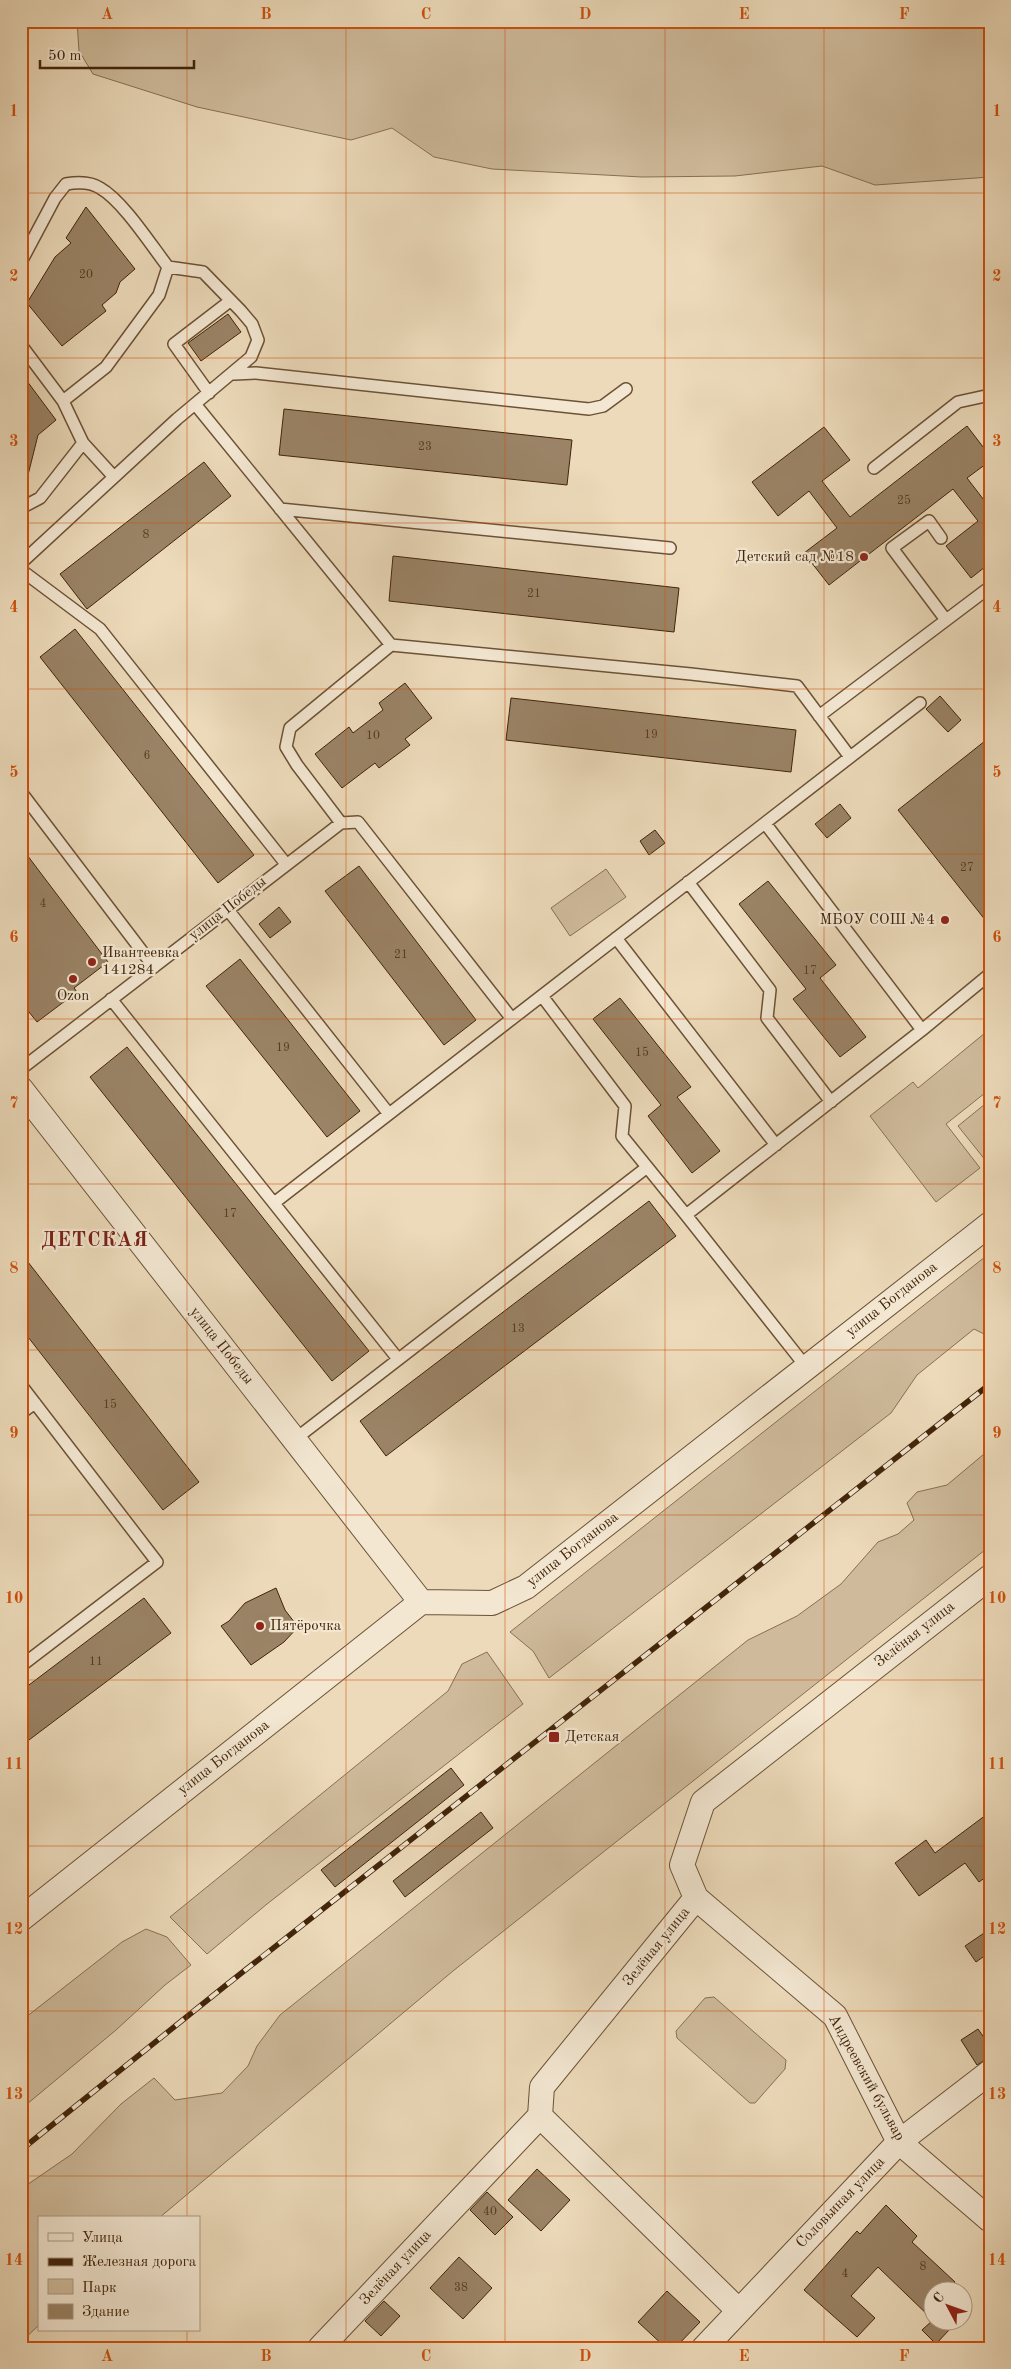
<svg xmlns="http://www.w3.org/2000/svg" width="1011" height="2369" viewBox="0 0 1011 2369" font-family="'Old Standard TT',serif">
  <style>
    .green { fill: #cfbb9c; stroke: #887053 }
    .building { fill: #9a8366; stroke: #41240a }
    .lines { fill: none; stroke-linecap: round; stroke-linejoin: round }
    .service-casing { stroke: #6c5236; stroke-width: 14 }
    .minor-casing { stroke: #6c5236; stroke-width: 26 }
    .service { stroke: #f3e7d2; stroke-width: 11 }
    .minor { stroke: #f3e7d2; stroke-width: 24 }
    .rail-casing { stroke: #41240a; stroke-width: 5.5 }
    .rail { stroke: #f3e7d2; stroke-width: 4; stroke-dasharray: 11; stroke-linecap: butt }
    .grid { fill: none; stroke: #cf510c; stroke-width: 1; stroke-opacity: 0.55 }
    .poi-dot { fill: #8f2418; stroke: #f3e7d2; stroke-width: 2 }
    .labels { text-anchor: middle; dominant-baseline: central; stroke-width: 4.5; stroke-linejoin: round; paint-order: stroke }
    .number-label { font-size: 12px; fill: #573c21 }
    .poi-label { font-size: 15px; fill: #41240a; stroke: #f3e7d2; text-anchor: start }
    .street-label { font-size: 15px; fill: #41240a; stroke: #f3e7d2 }
    .district-label { font-size: 20px; font-weight: bold; letter-spacing: 1px; fill: #7a1f14; stroke: #f3e7d2 }
    .neatline { fill: none; stroke: #cf510c; stroke-width: 2 }
    .grid-label { font-size: 16px; text-anchor: middle; font-weight: bold; fill: #cf510c }
  </style>
  <rect width="100%" height="100%" fill="#ecdaba"/>
  <filter id="stains"><feTurbulence type="fractalNoise" baseFrequency=".004" numOctaves="4"/><feColorMatrix values="0 0 0 0 .2 0 0 0 0 .09 0 0 0 0 .02 0 0 0 .5 -.17"/></filter>
  <radialGradient id="worn" r=".72"><stop offset=".6" stop-color="#630" stop-opacity="0"/><stop offset="1" stop-color="#630" stop-opacity=".3"/></radialGradient>
  <path class="green" d="M77 21H990V177L875 185 822 166 735 176 642 177 492 169 434 157 392 128 351 140 197 107 93 74 79 51Z
    M606 869 626 897 570 936 551 908Z
    M985 1033 990 1040V1089L946 1124 980 1168 936 1202 870 1116 913 1082 918 1088Z
    M990 1100V1166L958 1126Z
    M990 1253V1337L974 1329 917 1375 891 1413 549 1678 533 1651 510 1632Z
    M990 1449V1546L453 1971 159 2218H39V2325L21 2342V2189L72 2154 121 2104 154 2078 175 2100 222 2093 248 2066 257 2046 280 2015 748 1640 797 1616 841 1584 878 1542 898 1534 914 1520 907 1503 917 1492 947 1485Z
    M487 1652 523 1704 267 1904 207 1954 170 1917 448 1691 462 1664Z
    M146 1929 167 1937 191 1965 165 1985 116 2030 21 2109V2021L122 1942Z
    M714 1997 786 2060 785 2069 755 2103H750L677 2038 676 2031 705 1998Z"/>
  <path class="building" d="M86 207 135 269 120 282 116 293 102 305 106 311 62 346 27 303 55 257 71 243 66 238Z
    M228 314 241 332 201 361 188 343Z
    M21 373 56 420 38 435 27 479 21 478Z
    M284 409 572 440 567 485 279 455Z
    M967 426 990 456V461L967 478 990 508V563L971 578 946 546 978 521 953 489 829 585 804 553 837 528 809 491 778 516 752 482 824 427 850 460 822 481 850 517Z
    M204 462 231 496 87 609 60 574Z
    M393 556 679 588 674 632 389 601Z
    M75 629 254 855 218 883 40 657Z
    M405 683 432 718 405 739 410 745 379 768 375 763 342 788 315 754 349 727 353 733 383 710 379 703Z
    M940 696 961 720 948 732 926 709Z
    M511 698 796 730 791 772 506 740Z
    M990 737V926L898 810Z
    M840 804 851 818 827 838 815 824Z
    M655 830 665 843 649 855 640 841Z
    M21 847 108 962 74 988 77 992 37 1022 21 1002Z
    M359 866 476 1020 444 1045 325 891Z
    M768 881 836 965 820 978 866 1037 840 1057 793 999 806 989 739 904Z
    M279 907 291 922 270 938 259 924Z
    M240 959 360 1111 327 1137 206 986Z
    M620 998 691 1087 677 1097 720 1151 692 1173 648 1116 661 1105 593 1019Z
    M127 1047 369 1351 332 1381 90 1077Z
    M649 1201 676 1236 386 1456 360 1421Z
    M21 1253 199 1482 163 1510 21 1328Z
    M276 1588 285 1610 298 1627 284 1642 251 1665 221 1626 229 1621 245 1603Z
    M144 1598 171 1633 21 1746V1691Z
    M451 1768 464 1785 335 1887 321 1870Z
    M481 1812 493 1828 405 1897 393 1881Z
    M990 1812V1874L979 1882 965 1863 919 1896 895 1863 926 1840 935 1853Z
    M990 1929V1952L976 1962 965 1946Z
    M978 2029 990 2046V2057L977 2065 961 2040Z
    M537 2169 570 2200 541 2231 508 2200Z
    M487 2192 513 2217 495 2235 470 2210Z
    M886 2205 917 2236 912 2242 955 2282 946 2292H934V2322H940L949 2330 936 2344 922 2330 933 2320 878 2267 851 2296 875 2318 857 2337 804 2290 857 2231 860 2234Z
    M459 2257 492 2288 463 2319 430 2288Z
    M667 2291 700 2322 675 2348H666L638 2322Z
    M384 2301 400 2316 381 2336 365 2321Z"/>
  <g class="lines">
    <g class="service-casing">
      <path id="service" d="M21 262 55 198 66 184C77 182 91 182 100 188 123 201 151 245 168 267L203 272 241 311 252 324 258 340 251 357 177 419 21 563
        M21 345 63 401 83 443 40 498 21 508
        M234 374 256 373 589 409 603 406 626 389
        M209 393 174 344 230 301
        M63 401 106 367 159 295 168 267
        M195 404 391 645
        M83 443 114 477
        M874 468 958 402 990 395
        M280 509 670 548
        M941 538 929 521 892 548 946 620
        M21 570 100 629 286 864
        M819 716 990 587
        M21 792 154 967
        M341 823 297 765 286 747 290 728 391 645 691 674 797 686 850 757
        M341 823 358 822 512 1019
        M688 882 770 990 767 1018 831 1102
        M228 910 389 1114
        M616 938 776 1145
        M542 996 625 1106 622 1136 686 1215 807 1368
        M111 999 398 1359
        M922 1030 990 974
        M21 1069 341 823
        M274 1203 920 703
        M686 1215 922 1030 765 823
        M21 1385 157 1562 21 1666
        M21 1413 35 1403
        M294 1440 646 1168"/>
    </g>
    <g class="minor-casing">
      <path id="minor" d="M21 1089 421 1602
        M696 1898 835 2016 899 2142 990 2220
        M21 1919 421 1602 492 1603 526 1587 990 1224
        M540 2116 739 2311
        M320 2348 540 2116 542 2087 696 1898 682 1865 703 1802 990 1577
        M704 2348 899 2142 990 2072"/>
    </g>
    <use href="#service" class="service"/>
    <use href="#minor" class="minor"/>
    <g class="rail-casing">
      <path id="rail" d="M21 2150 225 1986 990 1384"/>
    </g>
    <use href="#rail" class="rail"/>
  </g>
  <path class="grid" d="M187 21V2218M346 21V2348M505 21V2348M665 21V2348M824 21V2348M21 193H990M21 358H990M21 523H990M21 689H990M21 854H990M21 1019H990M21 1184H990M21 1350H990M21 1515H990M21 1680H990M21 1846H990M21 2011H990M21 2176H990M187 2330V2348"/>
  <g class="poi-dot">
    <circle cx="864" cy="557" r="5"/>
    <circle cx="945" cy="920" r="5"/>
    <circle cx="92" cy="962" r="5"/>
    <circle cx="73" cy="979" r="5"/>
    <circle cx="260" cy="1626" r="5"/>
    <rect x="548" y="1731" width="12" height="12" rx="2.5"/>
  </g>
  <g class="labels">
    <g class="number-label">
      <text x="86" y="275">20</text>
      <text x="425" y="447">23</text>
      <text x="904" y="501">25</text>
      <text x="146" y="535">8</text>
      <text x="534" y="594">21</text>
      <text x="651" y="735">19</text>
      <text x="373" y="736">10</text>
      <text x="147" y="756">6</text>
      <text x="967" y="868">27</text>
      <text x="43" y="904">4</text>
      <text x="401" y="955">21</text>
      <text x="810" y="971">17</text>
      <text x="283" y="1048">19</text>
      <text x="642" y="1053">15</text>
      <text x="230" y="1214">17</text>
      <text x="518" y="1329">13</text>
      <text x="110" y="1405">15</text>
      <text x="96" y="1662">11</text>
      <text x="490" y="2212">40</text>
      <text x="923" y="2267">8</text>
      <text x="845" y="2274">4</text>
      <text x="461" y="2288">38</text>
    </g>
    <g class="poi-label">
      <text x="854" y="557" text-anchor="end">Детский сад №18</text>
      <text x="935" y="920" text-anchor="end">МБОУ СОШ №4</text>
      <text x="102" y="953">Ивантеевка<tspan x="102" dy="17">141284</tspan></text>
      <text x="73" y="996" text-anchor="middle">Ozon</text>
      <text x="270" y="1626">Пятёрочка</text>
      <text x="565" y="1737">Детская</text>
    </g>
    <g class="street-label">
      <text transform="translate(228 909) rotate(-38)">улица Победы</text>
      <text transform="translate(892 1300) rotate(-38)">улица Богданова</text>
      <text transform="translate(221 1346) rotate(52)">улица Победы</text>
      <text transform="translate(573 1550) rotate(-38)">улица Богданова</text>
      <text transform="translate(915 1635) rotate(-38)">Зелёная улица</text>
      <text transform="translate(224 1758) rotate(-38)">улица Богданова</text>
      <text transform="translate(657 1947) rotate(-51)">Зелёная улица</text>
      <text transform="translate(866 2078) rotate(61)">Андреевский бульвар</text>
      <text transform="translate(841 2203) rotate(-46)">Соловьиная улица</text>
      <text transform="translate(396 2268) rotate(-47)">Зелёная улица</text>
    </g>
    <g class="district-label">
      <text x="95" y="1241">ДЕТСКАЯ</text>
    </g>
  </g>
  <rect width="1011" height="2369" fill="none" stroke="#ecdaba" stroke-width="55"/>
  <rect x="38" y="2216" width="162" height="115" fill="#f3e7d2" stroke="#ac9982"/>
  <rect x="48" y="2233" width="25" height="8" fill="#f3e7d2" stroke="#ac9982"/>
  <text x="82" y="2242" font-size="15" fill="#41240a">Улица</text>
  <rect x="48" y="2258" width="25" height="8" fill="#41240a" stroke="#ac9982"/>
  <text x="82" y="2266" font-size="15" fill="#41240a">Железная дорога</text>
  <rect x="48" y="2279" width="25" height="15" fill="#cfbb9c" stroke="#ac9982"/>
  <text x="82" y="2292" font-size="15" fill="#41240a">Парк</text>
  <rect x="48" y="2304" width="25" height="15" fill="#9a8366" stroke="#ac9982"/>
  <text x="82" y="2316" font-size="15" fill="#41240a">Здание</text>
  <g transform="translate(948 2306) rotate(311)"><circle r="24" fill="#f3e7d2" stroke="#ac9982"/>
  <path d="M0-4L9 19L0 12L-9 19Z" fill="#8f2418"/>
  <text y="-8" font-size="14" font-weight="bold" text-anchor="middle" fill="#41240a">С</text>
  </g>
  <path d="M40 60v8h154v-8" fill="none" stroke="#41240a" stroke-width="2.5"/>
  <text x="48" y="60" font-size="15" fill="#41240a" stroke="#f3e7d2" stroke-width="4" paint-order="stroke">50 m</text>
  <rect x="28" y="28" width="956" height="2314" class="neatline"/>
  <g class="grid-label">
    <text x="107" y="19">A</text>
    <text x="266" y="19">B</text>
    <text x="426" y="19">C</text>
    <text x="585" y="19">D</text>
    <text x="744" y="19">E</text>
    <text x="904" y="19">F</text>
    <text x="14" y="116">1</text>
    <text x="997" y="116">1</text>
    <text x="14" y="281">2</text>
    <text x="997" y="281">2</text>
    <text x="14" y="446">3</text>
    <text x="997" y="446">3</text>
    <text x="14" y="612">4</text>
    <text x="997" y="612">4</text>
    <text x="14" y="777">5</text>
    <text x="997" y="777">5</text>
    <text x="14" y="942">6</text>
    <text x="997" y="942">6</text>
    <text x="14" y="1108">7</text>
    <text x="997" y="1108">7</text>
    <text x="14" y="1273">8</text>
    <text x="997" y="1273">8</text>
    <text x="14" y="1438">9</text>
    <text x="997" y="1438">9</text>
    <text x="14" y="1603">10</text>
    <text x="997" y="1603">10</text>
    <text x="14" y="1769">11</text>
    <text x="997" y="1769">11</text>
    <text x="14" y="1934">12</text>
    <text x="997" y="1934">12</text>
    <text x="14" y="2099">13</text>
    <text x="997" y="2099">13</text>
    <text x="14" y="2265">14</text>
    <text x="997" y="2265">14</text>
    <text x="107" y="2361">A</text>
    <text x="266" y="2361">B</text>
    <text x="426" y="2361">C</text>
    <text x="585" y="2361">D</text>
    <text x="744" y="2361">E</text>
    <text x="904" y="2361">F</text>
  </g>
  <rect width="100%" height="100%" filter="url(#stains)"/>
  <rect width="100%" height="100%" fill="url(#worn)"/>
</svg>
